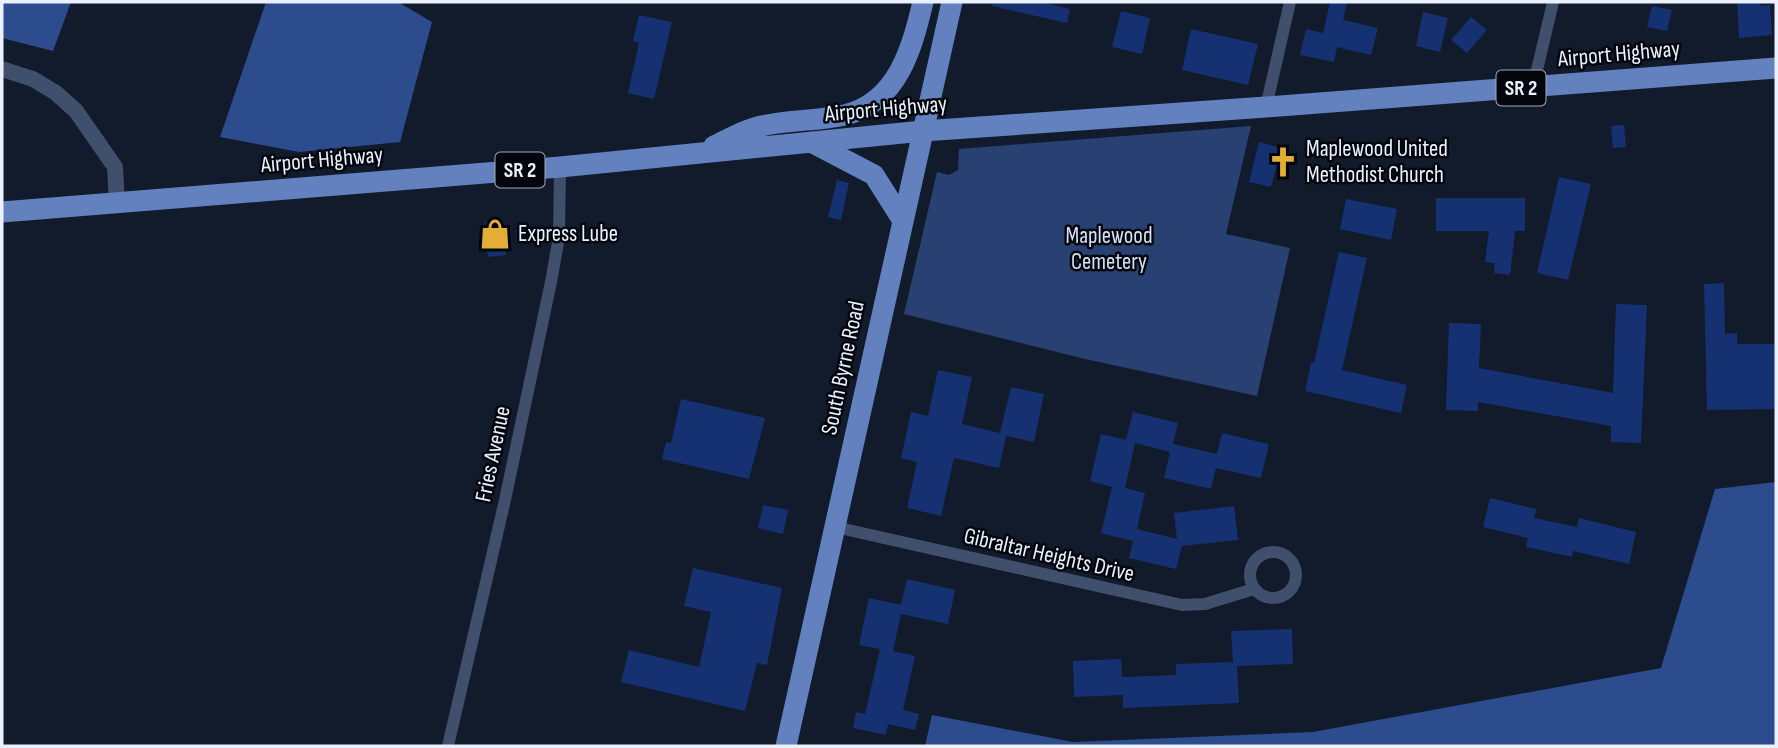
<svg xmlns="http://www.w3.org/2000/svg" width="1778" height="748" viewBox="0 0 1778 748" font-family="'Sofia Sans Condensed',sans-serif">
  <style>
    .green { fill: #284072 }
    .forest { fill: #2d4c8e }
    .building { fill: #153171 }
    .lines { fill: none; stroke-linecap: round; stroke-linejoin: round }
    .minor { stroke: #404f6c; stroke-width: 12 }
    .tertiary { stroke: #404f6c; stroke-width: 16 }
    .primary { stroke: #6381be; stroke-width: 21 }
    .labels { text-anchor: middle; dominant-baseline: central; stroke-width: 5; stroke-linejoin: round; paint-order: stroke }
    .shield { fill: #04060d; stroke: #a5aab5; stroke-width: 2 }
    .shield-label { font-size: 21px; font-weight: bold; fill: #eaf1fd }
    .street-label { font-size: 23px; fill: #eaf1fd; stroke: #04060d }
    .poi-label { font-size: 23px; fill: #eaf1fd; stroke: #04060d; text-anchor: start }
    .park-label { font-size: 23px; fill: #d7e1f5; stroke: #04060d }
  </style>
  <rect width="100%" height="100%" fill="#121b2c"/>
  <path class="green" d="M1251 126 1226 234 1290 248 1257 396 1085 359 904 314 937 172 949 175 958 170 959 149Z"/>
  <path class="forest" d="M2 2H71L53 51 2 38Z
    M266 2H398L432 22 400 142 299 152 220 137Z
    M1776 482V746H925L932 715 1073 742 1313 732 1661 668 1715 489Z"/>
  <path class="building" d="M993 2H1040L1070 9 1067 23 992 6Z
    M1330 2H1347L1343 20 1378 28 1371 55 1337 47 1334 62 1300 55 1306 29 1323 33Z
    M1737 2H1759L1760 6 1770 5 1772 35 1739 38Z
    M1652 6 1672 10 1667 31 1647 27Z
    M1121 11 1150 18 1142 54 1112 47Z
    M1423 12 1448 18 1440 52 1416 46Z
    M639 15 672 22 654 99 628 93 639 43 633 41Z
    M1471 17 1487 30 1467 53 1451 40Z
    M1191 29 1258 44 1248 85 1182 70Z
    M1624 125 1626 147 1613 148 1611 126Z
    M1259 142 1281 148 1271 187 1249 182Z
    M1559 177 1591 184 1568 280 1537 273Z
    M837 180 849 183 841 220 828 217Z
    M1436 198H1525V231H1515L1510 275 1494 273 1495 263 1485 262 1489 231H1436Z
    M1346 199 1397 209 1391 240 1340 229Z
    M503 220 506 255 488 257 485 222Z
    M1339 252 1367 258 1342 370 1407 385 1401 413 1305 391 1311 363H1314Z
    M1724 283 1725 334 1737 333V344H1776V409L1707 410 1704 284Z
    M1616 304 1647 305 1641 443 1611 442V426L1478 402V411L1446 410 1449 323 1481 324 1479 368 1613 393Z
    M938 370 972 377 962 424 1000 433 1011 387 1044 394 1034 442 1006 436 999 468 954 458 941 516 907 508 917 462 901 458 911 412 928 416Z
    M681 399 765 418 749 479 662 459 666 442 671 443Z
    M1133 412 1178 423 1173 444 1217 454 1222 433 1269 444 1261 478 1216 468 1211 489 1164 478 1170 452 1135 443 1125 488 1145 493 1137 529 1177 539 1174 513 1234 506 1238 540 1182 546 1176 569 1129 558 1133 541 1101 533 1112 487 1090 481 1101 434 1126 440Z
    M1490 498 1536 509 1534 518 1577 527 1579 518 1636 532 1629 564 1573 551 1572 557 1526 547 1528 538 1483 527Z
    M763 505 788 510 783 534 758 528Z
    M693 568 782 588 767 665 757 663 745 711 621 682 629 650 699 667 711 612 684 606Z
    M907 579 955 590 948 624 901 614 893 651 915 656 903 710 919 714 915 730 888 724 886 735 853 728 856 712 865 714 880 649 859 645 869 598 901 605Z
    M1292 629 1293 664 1237 666 1239 703 1123 708V695L1074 697 1073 661 1121 659 1122 677 1176 675V664L1233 662 1231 631Z"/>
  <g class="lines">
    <path class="minor" d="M1533 87 1553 2
      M1266 107 1290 2
      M835 527 1182 605 1205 604 1254 589
      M1250 575a23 23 0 1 1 46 0a23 23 0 1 1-46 0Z
      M448 746 505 500 551 282 559 237 560 167"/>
    <path class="tertiary" d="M2 69 33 79 56 93 76 111 115 167 117 204"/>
    <path class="primary" d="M811 142 874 175 903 221
      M714 146C727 140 740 132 754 128 783 119 815 122 845 115 898 102 912 48 923 2
      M2 212 560 167 923 131 1266 107 1776 68
      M786 746 952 2"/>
  </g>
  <defs>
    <g id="church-bare" transform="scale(2.415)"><path d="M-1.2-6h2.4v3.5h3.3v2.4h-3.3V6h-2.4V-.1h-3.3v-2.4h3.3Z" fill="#e3ae35" stroke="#04060d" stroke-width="2.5" paint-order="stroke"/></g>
    <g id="shop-bare" transform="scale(2.415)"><path d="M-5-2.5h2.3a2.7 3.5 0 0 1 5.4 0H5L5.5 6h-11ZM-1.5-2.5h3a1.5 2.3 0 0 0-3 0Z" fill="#e3ae35" stroke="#04060d" stroke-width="2.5" paint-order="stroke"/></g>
  </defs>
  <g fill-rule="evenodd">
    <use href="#church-bare" x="1283" y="162"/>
    <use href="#shop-bare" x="495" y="234"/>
  </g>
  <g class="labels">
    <g class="shield">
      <rect x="1496.5" y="70.5" width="49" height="35" rx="5"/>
      <rect x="495.5" y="152.5" width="49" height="35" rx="5"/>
    </g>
    <g class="shield-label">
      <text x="1521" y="88">SR 2</text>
      <text x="520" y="170">SR 2</text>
    </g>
    <g class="street-label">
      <text transform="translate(1619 54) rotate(-5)">Airport Highway</text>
      <text transform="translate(886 109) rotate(-5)">Airport Highway</text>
      <text transform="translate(322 160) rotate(-5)">Airport Highway</text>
      <text transform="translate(843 368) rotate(-78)">South Byrne Road</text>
      <text transform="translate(493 454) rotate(-78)">Fries Avenue</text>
      <text transform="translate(1049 555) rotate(13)">Gibraltar Heights Drive</text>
    </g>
    <g class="poi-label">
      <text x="1306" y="149">Maplewood United<tspan x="1306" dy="26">Methodist Church</tspan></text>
      <text x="518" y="234">Express Lube</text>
    </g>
    <g class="park-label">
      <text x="1109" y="236">Maplewood<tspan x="1109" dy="26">Cemetery</tspan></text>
    </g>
  </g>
  <rect width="1778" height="748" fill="none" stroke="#eaf1fd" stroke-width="7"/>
</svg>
